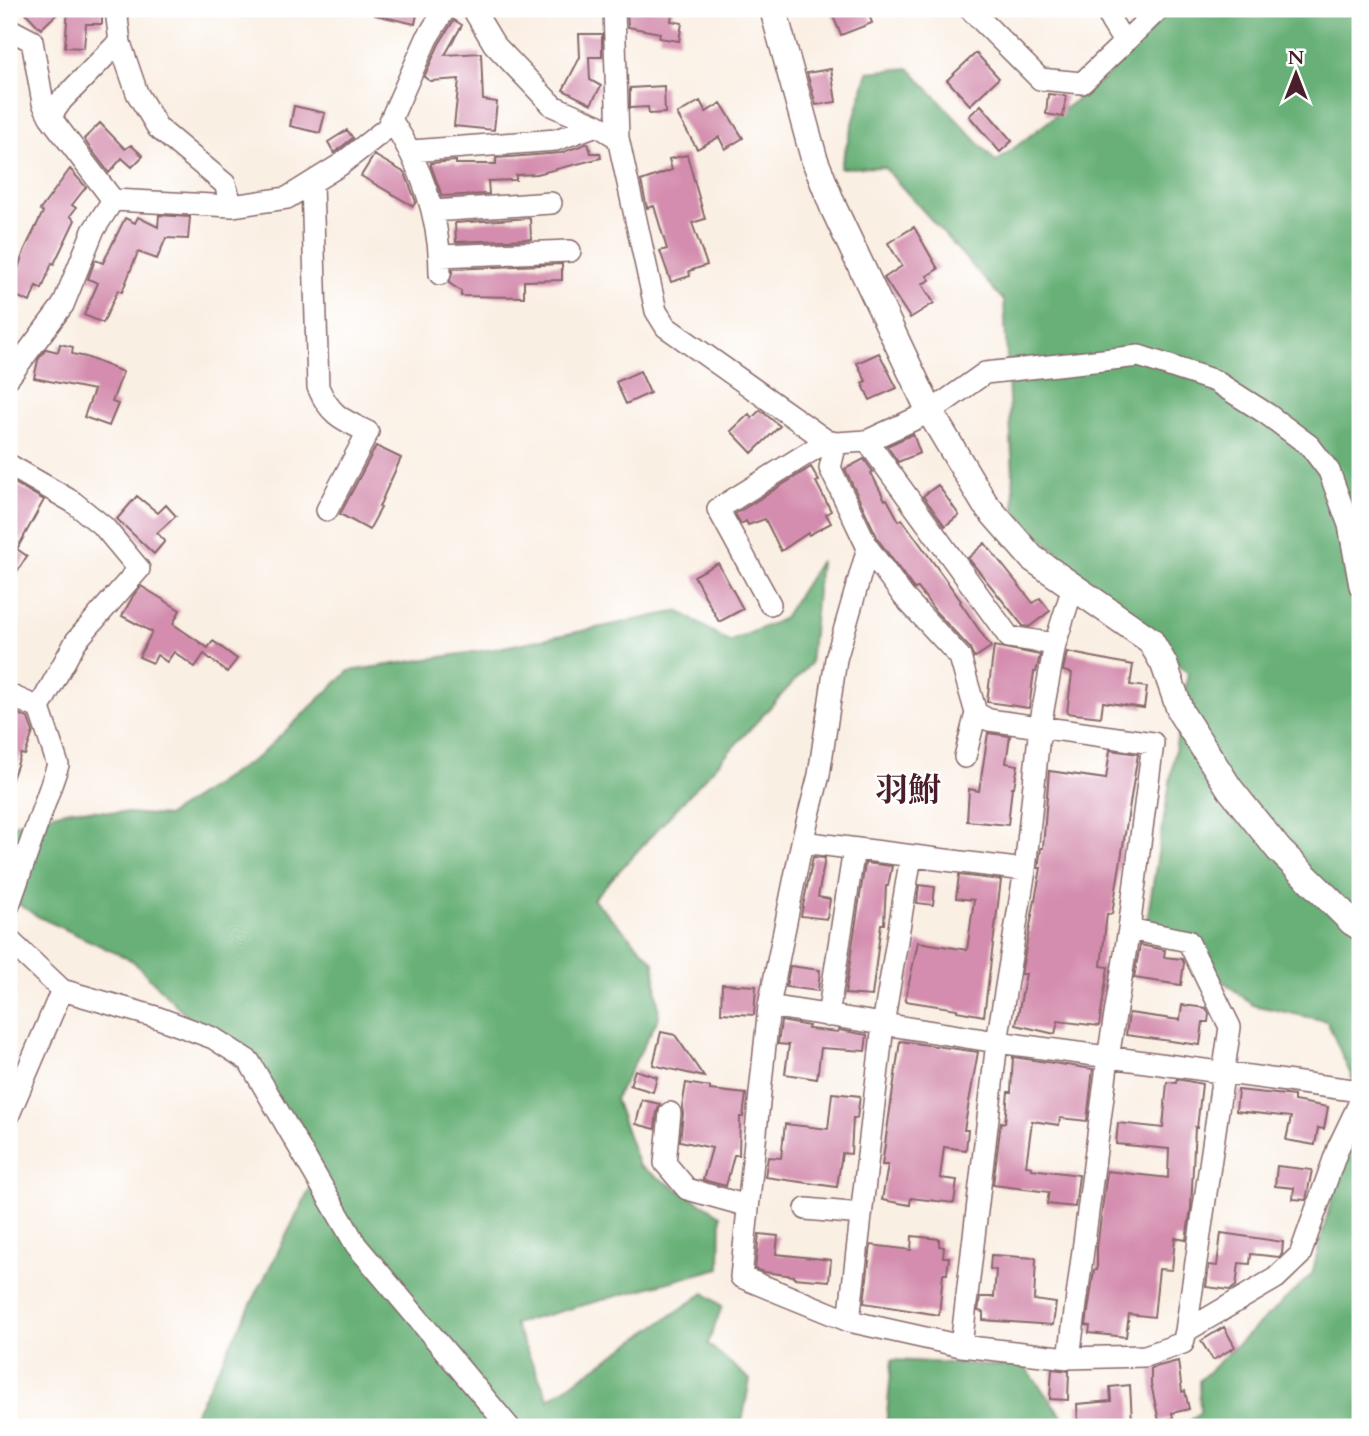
<svg xmlns="http://www.w3.org/2000/svg" width="1369" height="1436" viewBox="0 0 1369 1436" font-family="Cardo,'Noto Serif JP',serif">
  <style>
    .forest { fill: #67b077; stroke: #586851; stroke-width: 2 }
    .building { fill: #d48dae }
    .lines { fill: none; stroke-linecap: round; stroke-linejoin: round }
    .minor-casing { stroke: #88686b; stroke-width: 24 }
    .tertiary-casing { stroke: #88686b; stroke-width: 29 }
    .minor { stroke: #fff; stroke-width: 21 }
    .tertiary { stroke: #fff; stroke-width: 26 }
    .labels { text-anchor: middle; dominant-baseline: central; stroke-width: 5; stroke-linejoin: round; paint-order: stroke }
    .quarter-label { font-size: 33px; font-weight: bold; fill: #4a1f2b; stroke: #fff }
  </style>
  <rect width="100%" height="100%" fill="#fff"/>
  <filter id="ink" filterUnits="userSpaceOnUse"><feTurbulence type="fractalNoise" baseFrequency=".0143" numOctaves="2"/><feDisplacementMap in="SourceGraphic" scale="14" xChannelSelector="R" yChannelSelector="G"/><feConvolveMatrix kernelMatrix="1 2 1 2 8 2 1 2 1" color-interpolation-filters="sRGB"/></filter>
  <filter id="wash" filterUnits="userSpaceOnUse"><feTurbulence type="fractalNoise" baseFrequency=".00686" numOctaves="4" result="noise"/><feDisplacementMap in="SourceGraphic" scale="28" xChannelSelector="R" yChannelSelector="G"/><feGaussianBlur stdDeviation="1.57" result="paint"/><feColorMatrix in="noise" values="0 0 0 0 0 0 0 0 0 0 0 0 0 0 0 0 0 1.4 0 .05"/><feComposite in="paint" operator="in"/></filter>
  <g filter="url(#wash)">
    <rect width="100%" height="100%" fill="#faefe3"/>
    <path class="forest" d="M1168 9H1360V1427H1184L1200 1412 1199 1381 1312 1274 1359 1093 1327 1021 1253 1005 1147 920 1188 673 1015 513 1004 301 884 167 840 168 868 72 909 68 996 162 1107 76Z
      M820 561 810 664 593 899 654 962 659 1017 615 1099 639 1166 721 1215 720 1268 514 1324 549 1399 704 1293 722 1306 708 1344 750 1380 741 1427H188L311 1187 299 1130 133 961 39 917 9 898V825L73 809 167 816 259 756 349 671 494 649 679 611 729 642 783 619Z
      M892 1360 1025 1367 1068 1424 1075 1427H886Z"/>
    <g id="blocks">
      <path class="building" d="M22 9H62L41 29Z
        M68 9H102V24H86L84 48 65 47Z
        M375 9H418L415 24 375 15Z
        M627 9H673L671 21 682 23 679 41 659 38 660 33 628 27Z
        M830 9H867L872 23 841 35Z
        M454 20 462 25 445 55 481 53 483 100 497 102 494 130 454 126 459 79 430 81 424 77 439 44Z
        M579 34H602V57H589L590 80 601 86 591 104 563 90 580 57Z
        M976 53 999 78 970 105 947 80Z
        M831 69 836 102 816 105 807 73Z
        M664 86 665 113 649 114 648 107 630 108V88Z
        M1048 94 1066 96 1063 117 1046 114Z
        M700 101 706 112 721 103 743 138 725 149 719 137 697 149 677 114Z
        M981 105 1012 141 1000 152 969 116Z
        M294 106 325 113 320 133 290 126Z
        M100 123 125 149 131 145 143 156 132 167 122 158 109 173 88 145 84 139Z
        M347 130 353 138 334 153 328 142Z
        M588 143 591 153H600L601 158 537 174 516 175V180L488 181 489 194 442 196 431 166V163L456 161V164H496V158L561 153Z
        M374 155 405 173 416 202 413 206 361 176Z
        M687 155 705 219 692 223 707 265 689 271 690 276 671 282 660 251 667 249 654 206 647 208 641 181 672 170 669 159Z
        M70 169 86 187 72 205 76 208 70 216 75 220 54 264 52 263 42 289 36 286 30 302 9 293 25 249 43 212 40 210Z
        M159 215 190 217 188 239 166 238 157 259 138 252 122 292 118 290 103 323 84 315 98 283 88 279 95 260 103 263 125 218 135 223 138 217 158 227Z
        M530 218 531 239 456 242 455 223Z
        M914 227 938 269 927 276 930 280 922 284 934 303 910 318 884 278 902 266 888 243Z
        M562 264V280L524 281V297L461 296V291L449 283 453 269Z
        M60 344 73 347 72 354 86 357 123 372 112 402 118 404 109 426 84 417 94 390 34 378 38 360 46 349 58 352Z
        M879 353 897 388 870 400 862 383 866 381 857 363Z
        M640 371 650 393 626 404 616 382Z
        M760 410 780 426 752 453 731 431 749 414 752 418Z
        M913 434 920 453 898 462 887 446Z
        M376 446 401 458 385 493 379 507 381 508 369 530 340 514Z
        M864 459 873 472 871 473 885 500 887 499 899 521 902 519 961 601 960 602 991 647 974 658 970 648 936 612 918 588 914 589 879 541 845 469Z
        M811 467 819 481 816 482 831 511 826 514 831 523 809 535 808 533 781 551 765 519 748 525 746 521 741 524 735 514Z
        M9 480 44 500 17 549 27 556 9 584Z
        M938 485 959 515 945 526 923 496Z
        M137 496 158 513 166 505 176 516 157 533 165 541 154 554 117 519Z
        M985 543 1033 603 1040 598 1050 611 1029 627 1023 626 968 558Z
        M718 563 743 609 719 622 694 576Z
        M141 586 180 610 173 624 208 648 213 641 237 659 227 672 204 654 195 667 174 652 167 662 157 655 153 663 139 657 152 632 122 616 133 596Z
        M994 646 1040 655 1036 672H1034L1029 708 987 702Z
        M1067 652 1133 665 1130 685 1147 687 1144 708 1103 702 1101 717 1067 713 1072 673 1063 671Z
        M9 710 28 718 33 732 25 755 21 754 11 782H9Z
        M988 733 1010 736 1006 763 1018 765 1014 787H1012L1008 825 967 821 969 789 979 791Z
        M1110 750 1138 754 1112 914H1107L1101 966 1108 967 1099 1026 1058 1021 1055 1034 1016 1025 1026 974H1021L1041 868H1038L1041 848H1043L1049 771 1106 779Z
        M813 857 825 858 818 897 830 899 827 919 801 916Z
        M865 863 892 866 888 886H886L884 924H881L872 996 845 994Z
        M959 875 1001 880 984 1016 957 1011V1009L905 1001 918 942 967 950 974 900 956 898Z
        M919 885 935 887 933 905 917 903Z
        M1140 945 1165 950 1164 957 1182 959 1184 963 1181 985 1134 978Z
        M790 966 820 970 818 991 786 987Z
        M722 984 756 986 754 1015 721 1013Z
        M1182 1005 1206 1008 1209 1014 1208 1022H1203L1200 1045 1126 1035 1129 1013 1180 1020Z
        M781 1021 809 1026 808 1029 838 1032 839 1030 867 1035 865 1051 821 1048 817 1079 785 1074 789 1045 778 1044Z
        M661 1032 675 1035 704 1077 653 1065Z
        M900 1041 978 1052 964 1130H968L966 1150 944 1147 940 1178 957 1180 954 1203 911 1198 910 1205 882 1200 888 1165H882Z
        M1013 1057 1093 1069 1087 1121 1060 1118 1059 1125 1032 1121 1026 1166 1032 1167 1031 1169 1079 1175 1075 1207 1047 1204 1049 1192 993 1185 1001 1122 1005 1123 1008 1092H1011Z
        M635 1070 657 1077 653 1092 630 1085Z
        M1177 1079 1202 1084 1197 1128 1195 1127 1191 1208 1186 1240 1175 1238 1172 1270 1159 1269 1154 1317 1129 1314 1126 1337 1089 1333 1090 1326 1086 1325 1094 1270H1097V1248L1107 1171 1168 1178 1169 1149 1116 1144 1118 1123 1163 1128 1167 1082 1176 1083Z
        M686 1083 710 1087V1090L746 1094 743 1117H740L739 1155H734L726 1186 703 1180 712 1148 680 1141 683 1114 682 1107Z
        M1238 1090 1294 1096V1101L1328 1107 1324 1129 1318 1128 1315 1145 1286 1140 1291 1117 1236 1111Z
        M832 1093 860 1096 857 1118H853L851 1154 842 1153 837 1187 765 1177 768 1157 781 1158 785 1124 828 1129Z
        M642 1100 660 1104 657 1112 655 1129 636 1124Z
        M1277 1166 1312 1170 1306 1200 1293 1199 1294 1188 1275 1186Z
        M1221 1233 1283 1242 1282 1254 1279 1257 1251 1254 1250 1264 1239 1263 1236 1286 1230 1290 1206 1287 1209 1265 1217 1266Z
        M759 1234 778 1236 776 1254 831 1260 829 1281 794 1278V1276L764 1272 755 1269Z
        M912 1236 939 1239V1246L944 1247 943 1257H949L947 1274H943L939 1315 864 1303 871 1245 911 1250Z
        M991 1255 1036 1258 1034 1300 1056 1303 1053 1325 983 1320V1312L978 1311 980 1297H994L996 1270 990 1269Z
        M1224 1327 1235 1347 1213 1360 1201 1341Z
        M1178 1361 1182 1392 1185 1391 1189 1409 1172 1413 1173 1418 1159 1421 1151 1384V1368Z
        M1052 1369 1069 1371 1068 1400 1050 1399Z
        M1130 1385 1132 1421 1078 1425 1077 1404 1111 1401 1110 1387Z"/>
    </g>
  </g>
  <g filter="url(#ink)">
    <use href="#blocks" fill-opacity="0" stroke="#88686b" stroke-width="2"/>
    <g class="lines">
      <g class="minor-casing">
        <path id="minor" d="M116 9 120 43 137 93 158 128 225 184 232 206
          M473 9 494 44 553 106 597 125 618 138 656 311 666 327 827 441 836 443
          M614 9 618 138
          M970 9 1040 79 1082 83 1159 9
          M1108 9 1111 21 1124 42
          M9 29 32 41 43 103 50 117
          M392 121C422 167 440 218 440 274
          M412 151 556 140 597 125
          M312 183 318 387C330 415 341 419 368 432L327 510
          M113 200 50 117 62 100 113 48 120 43
          M433 211 551 203
          M440 256 570 251
          M9 377 63 305 93 231 113 200 232 206 287 198 340 165 387 128 427 38 445 9
          M867 441 1009 637 1055 644
          M9 465 73 502 104 527 139 569 76 641 39 708
          M770 604 718 509 827 441
          M9 695 39 708 58 765 9 905
          M965 757 976 713
          M802 842 819 775 836 659 868 548
          M1025 870 802 842 769 1006 741 1277 849 1321 961 1346 1069 1358 1145 1356 1183 1343 1186 1331 1276 1278 1300 1255 1338 1148 1360 1102
          M1129 929 1188 941 1230 1027 1186 1331
          M9 940 62 990 9 1114
          M62 990 156 1017 213 1038 249 1061 356 1245 509 1427
          M769 1006 997 1042 1360 1091
          M828 1016 854 849
          M670 1113 665 1163 687 1189 748 1206
          M806 1209 861 1214
          M849 1321 883 1025 911 856
          M961 1346 997 1042 1025 870 1040 726 1055 644 1073 587
          M1069 1358 1108 1058 1129 929 1153 743 989 720 976 713 960 657 904 597 868 548 830 468 836 443 867 441 930 412 985 373 1139 356 1215 381 1267 414 1310 446 1329 471 1349 525 1360 586"/>
      </g>
      <g class="tertiary-casing">
        <path id="tertiary" d="M773 9 814 158 834 209 930 412 985 504 1032 558 1150 640 1164 664 1181 713 1230 789 1279 850 1352 922 1360 927"/>
      </g>
      <use href="#minor" class="minor"/>
      <use href="#tertiary" class="tertiary"/>
    </g>
  </g>
  <g class="labels">
    <g class="quarter-label">
      <text x="908" y="790">羽鮒</text>
    </g>
  </g>
  <rect width="1369" height="1436" fill="none" stroke="#fff" stroke-width="35"/>
  <g transform="translate(1296 74)" stroke="#ffffff" stroke-width="5" paint-order="stroke">
  <path d="M0-5L12 26L0 18L-12 26Z" fill="#4a1f2b"/>
  <text y="-10" font-size="19" font-weight="bold" text-anchor="middle" fill="#4a1f2b">N</text>
  </g>
</svg>
